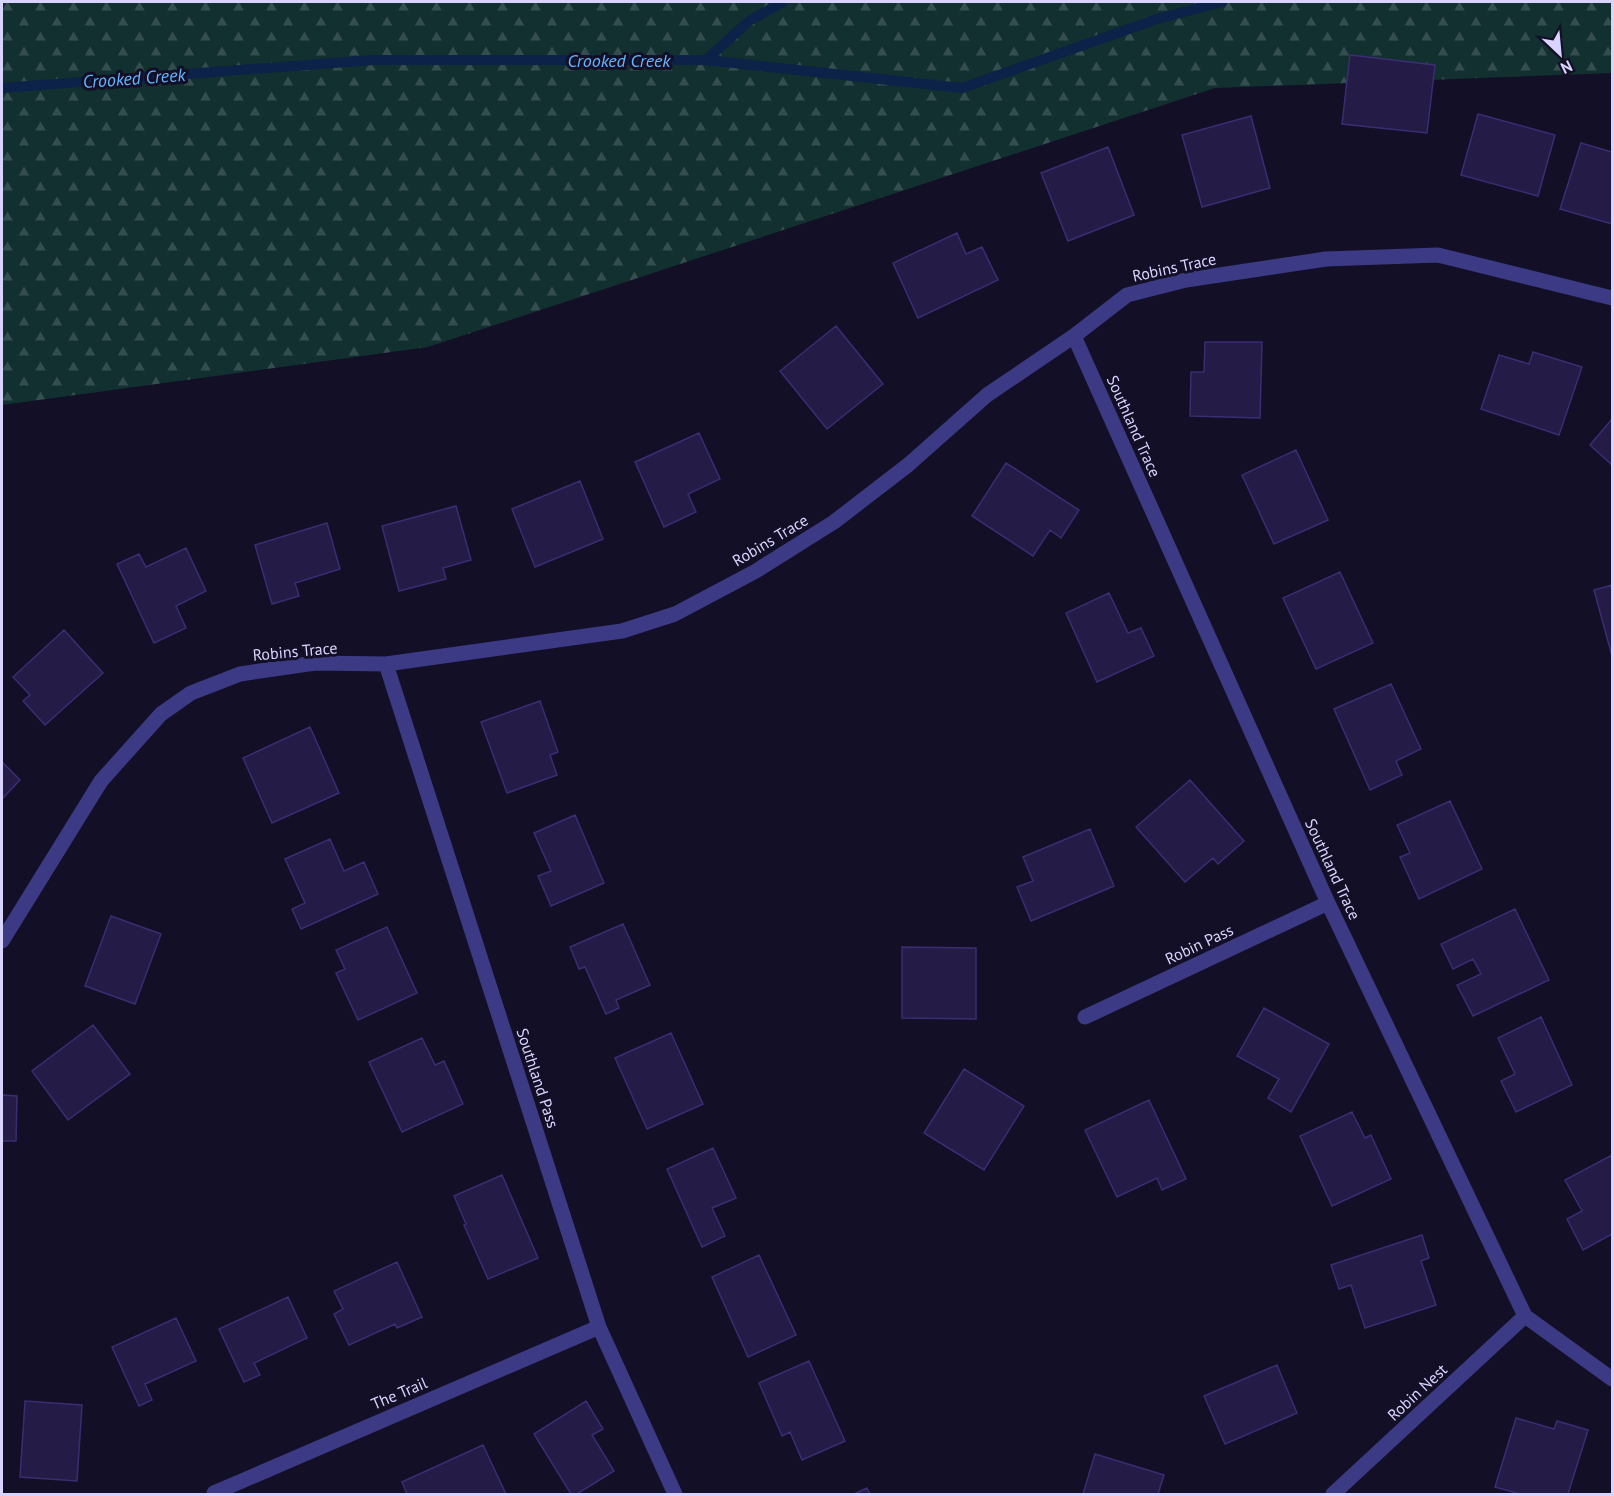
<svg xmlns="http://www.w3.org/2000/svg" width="1614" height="1496" viewBox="0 0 1614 1496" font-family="'PT Sans',sans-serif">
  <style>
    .forest { fill: url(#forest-firs) }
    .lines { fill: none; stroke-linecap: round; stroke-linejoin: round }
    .stream { stroke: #0c2248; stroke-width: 10 }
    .building { fill: #241b47; stroke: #3b2d73; stroke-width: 1.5 }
    .street { stroke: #3d3a85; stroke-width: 15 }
    .labels { text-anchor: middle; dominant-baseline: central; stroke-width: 6; stroke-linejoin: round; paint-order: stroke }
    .street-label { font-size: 16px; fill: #d9d4ff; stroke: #130f26 }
    .water-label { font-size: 18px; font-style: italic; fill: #62b6ff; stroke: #130f26 }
  </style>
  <defs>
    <pattern id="forest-firs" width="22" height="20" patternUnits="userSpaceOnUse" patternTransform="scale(1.5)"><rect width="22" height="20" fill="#12302f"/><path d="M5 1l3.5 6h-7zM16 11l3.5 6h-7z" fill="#344d4e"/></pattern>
  </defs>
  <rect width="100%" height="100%" fill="#130f26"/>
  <path class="forest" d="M2 2H1612V73L1215 88 428 347 2 405Z"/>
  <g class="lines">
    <path class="stream" d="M706 60 749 21 783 2
      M2 88 373 60H706L962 88 1157 19 1222 2"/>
  </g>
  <path class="building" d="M1350 55 1435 65 1427 133 1342 124Z
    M1478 114 1555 135 1538 196 1461 175Z
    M1251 116 1270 188 1202 207 1182 135Z
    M1581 143 1612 152V224L1560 209Z
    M1108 147 1134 215 1068 241 1041 173Z
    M957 233 966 254 982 247 998 280 918 318 893 263Z
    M836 326 883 384 827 429 780 371Z
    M1205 342H1262L1260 418 1190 416 1191 372H1204Z
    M1533 352 1582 367 1559 435 1481 409 1499 355 1529 364Z
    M1612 419V465L1590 445Z
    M699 433 720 479 688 494 696 512 664 527 635 462Z
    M1296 450 1328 520 1274 544 1242 475Z
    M1006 463 1079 510 1061 538 1050 530 1033 556 972 516Z
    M580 481 603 539 535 567 512 509Z
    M456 506 471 560 443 568 446 579 399 591 382 526Z
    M327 523 340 569 295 583 299 596 272 604 255 545Z
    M186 548 206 591 176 606 186 628 154 643 117 564 139 554 146 567Z
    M1340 572 1373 643 1316 669 1283 598Z
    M1612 585V656L1594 590Z
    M1109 593 1128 633 1141 628 1154 656 1097 682 1066 613Z
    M64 630 103 673 45 725 23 701 30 695 13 677Z
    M1391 684 1421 749 1396 761 1402 775 1370 790 1334 709Z
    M540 701 558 752 550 755 557 775 507 793 481 722Z
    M310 727 339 793 272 823 243 758Z
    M2 762 20 780 2 799Z
    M1190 780 1244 841 1218 864 1213 858 1185 882 1136 827Z
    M1450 801 1482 869 1419 899 1400 857 1410 853 1397 825Z
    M575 815 604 883 551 906 538 876 551 871 534 833Z
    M1090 829 1114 886 1031 921 1017 887 1033 881 1023 857Z
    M330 839 344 871 364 862 378 894 301 929 292 909 305 903 285 859Z
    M1515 909 1549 980 1473 1016 1457 985 1481 974 1473 959 1453 969 1441 944Z
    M111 916 161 934 135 1004 85 986Z
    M623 924 650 985 616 1000 619 1008 606 1014 585 967 579 969 570 947Z
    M387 927 417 993 358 1020 336 973 345 969 336 950Z
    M902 947 976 948V1019L902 1018Z
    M1264 1008 1329 1044 1291 1112 1268 1098 1279 1079 1237 1056Z
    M1541 1017 1572 1085 1516 1112 1501 1081 1515 1074 1498 1038Z
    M93 1025 130 1074 68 1120 32 1071Z
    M671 1033 703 1104 647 1129 615 1058Z
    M422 1038 435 1065 444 1061 463 1104 402 1132 369 1062Z
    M964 1069 1024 1106 984 1170 924 1133Z
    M2 1095 17 1096 16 1141H2Z
    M1149 1100 1186 1179 1162 1190 1157 1178 1117 1197 1085 1130Z
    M1352 1112 1365 1138 1371 1135 1391 1179 1332 1206 1300 1136Z
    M713 1148 736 1198 712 1208 725 1236 702 1247 667 1169Z
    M1612 1155V1234L1583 1250 1567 1219 1582 1211 1565 1180Z
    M502 1175 538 1258 488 1279 464 1225 466 1224 454 1196Z
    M1422 1235 1429 1258 1421 1261 1436 1305 1365 1328 1351 1285 1339 1289 1331 1265Z
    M759 1255 796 1335 748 1357 712 1277Z
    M397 1262 422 1317 397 1328 395 1324 349 1345 334 1314 343 1309 334 1291Z
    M288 1297 307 1338 254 1363 260 1375 244 1382 219 1329Z
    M176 1318 196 1361 145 1384 152 1400 139 1406 112 1347Z
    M809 1361 845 1441 802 1460 790 1432 782 1436 759 1383Z
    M1277 1365 1297 1413 1225 1444 1204 1396Z
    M25 1401 82 1405 77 1481 20 1477Z
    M586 1401 603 1429 592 1435 614 1471 577 1494H571L534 1434Z
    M1516 1418 1554 1429 1557 1421 1588 1430 1568 1494H1520L1495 1487Z
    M483 1445 506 1494H407L402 1482Z
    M1095 1454 1164 1475 1158 1494H1083Z
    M867 1488 870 1494H854Z"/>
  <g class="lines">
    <path class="street" d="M1074 336 1328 903 1525 1316 1612 1379
      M386 664 599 1327 675 1494
      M2 941 101 781 161 714 191 693 240 674 315 663 386 664 622 631 675 614 756 571 834 522 908 465 987 395 1074 336 1127 295 1186 280 1326 259 1438 255 1612 298
      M1085 1017 1328 903
      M214 1493 599 1327
      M1333 1494 1525 1316"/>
  </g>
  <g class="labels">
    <g class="street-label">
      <text transform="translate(1174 267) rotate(-12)">Robins Trace</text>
      <text transform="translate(1134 426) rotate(66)">Southland Trace</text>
      <text transform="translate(770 540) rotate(-31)">Robins Trace</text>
      <text transform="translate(295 651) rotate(-5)">Robins Trace</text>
      <text transform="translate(1333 869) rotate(65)">Southland Trace</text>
      <text transform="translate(1199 944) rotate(-25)">Robin Pass</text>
      <text transform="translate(538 1078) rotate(72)">Southland Pass</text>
      <text transform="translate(1417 1392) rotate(-43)">Robin Nest</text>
      <text transform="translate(399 1393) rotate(-23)">The Trail</text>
    </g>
    <g class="water-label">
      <text x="619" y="60">Crooked Creek</text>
      <text transform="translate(134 78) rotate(-4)">Crooked Creek</text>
    </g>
  </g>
  <rect width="1614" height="1496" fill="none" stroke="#d9d4ff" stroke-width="6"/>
  <g transform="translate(1560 54) rotate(154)" stroke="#130f26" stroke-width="4.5" paint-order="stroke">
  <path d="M0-4.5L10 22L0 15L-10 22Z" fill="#d9d4ff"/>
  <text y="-9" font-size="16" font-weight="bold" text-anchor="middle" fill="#d9d4ff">N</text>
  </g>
</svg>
